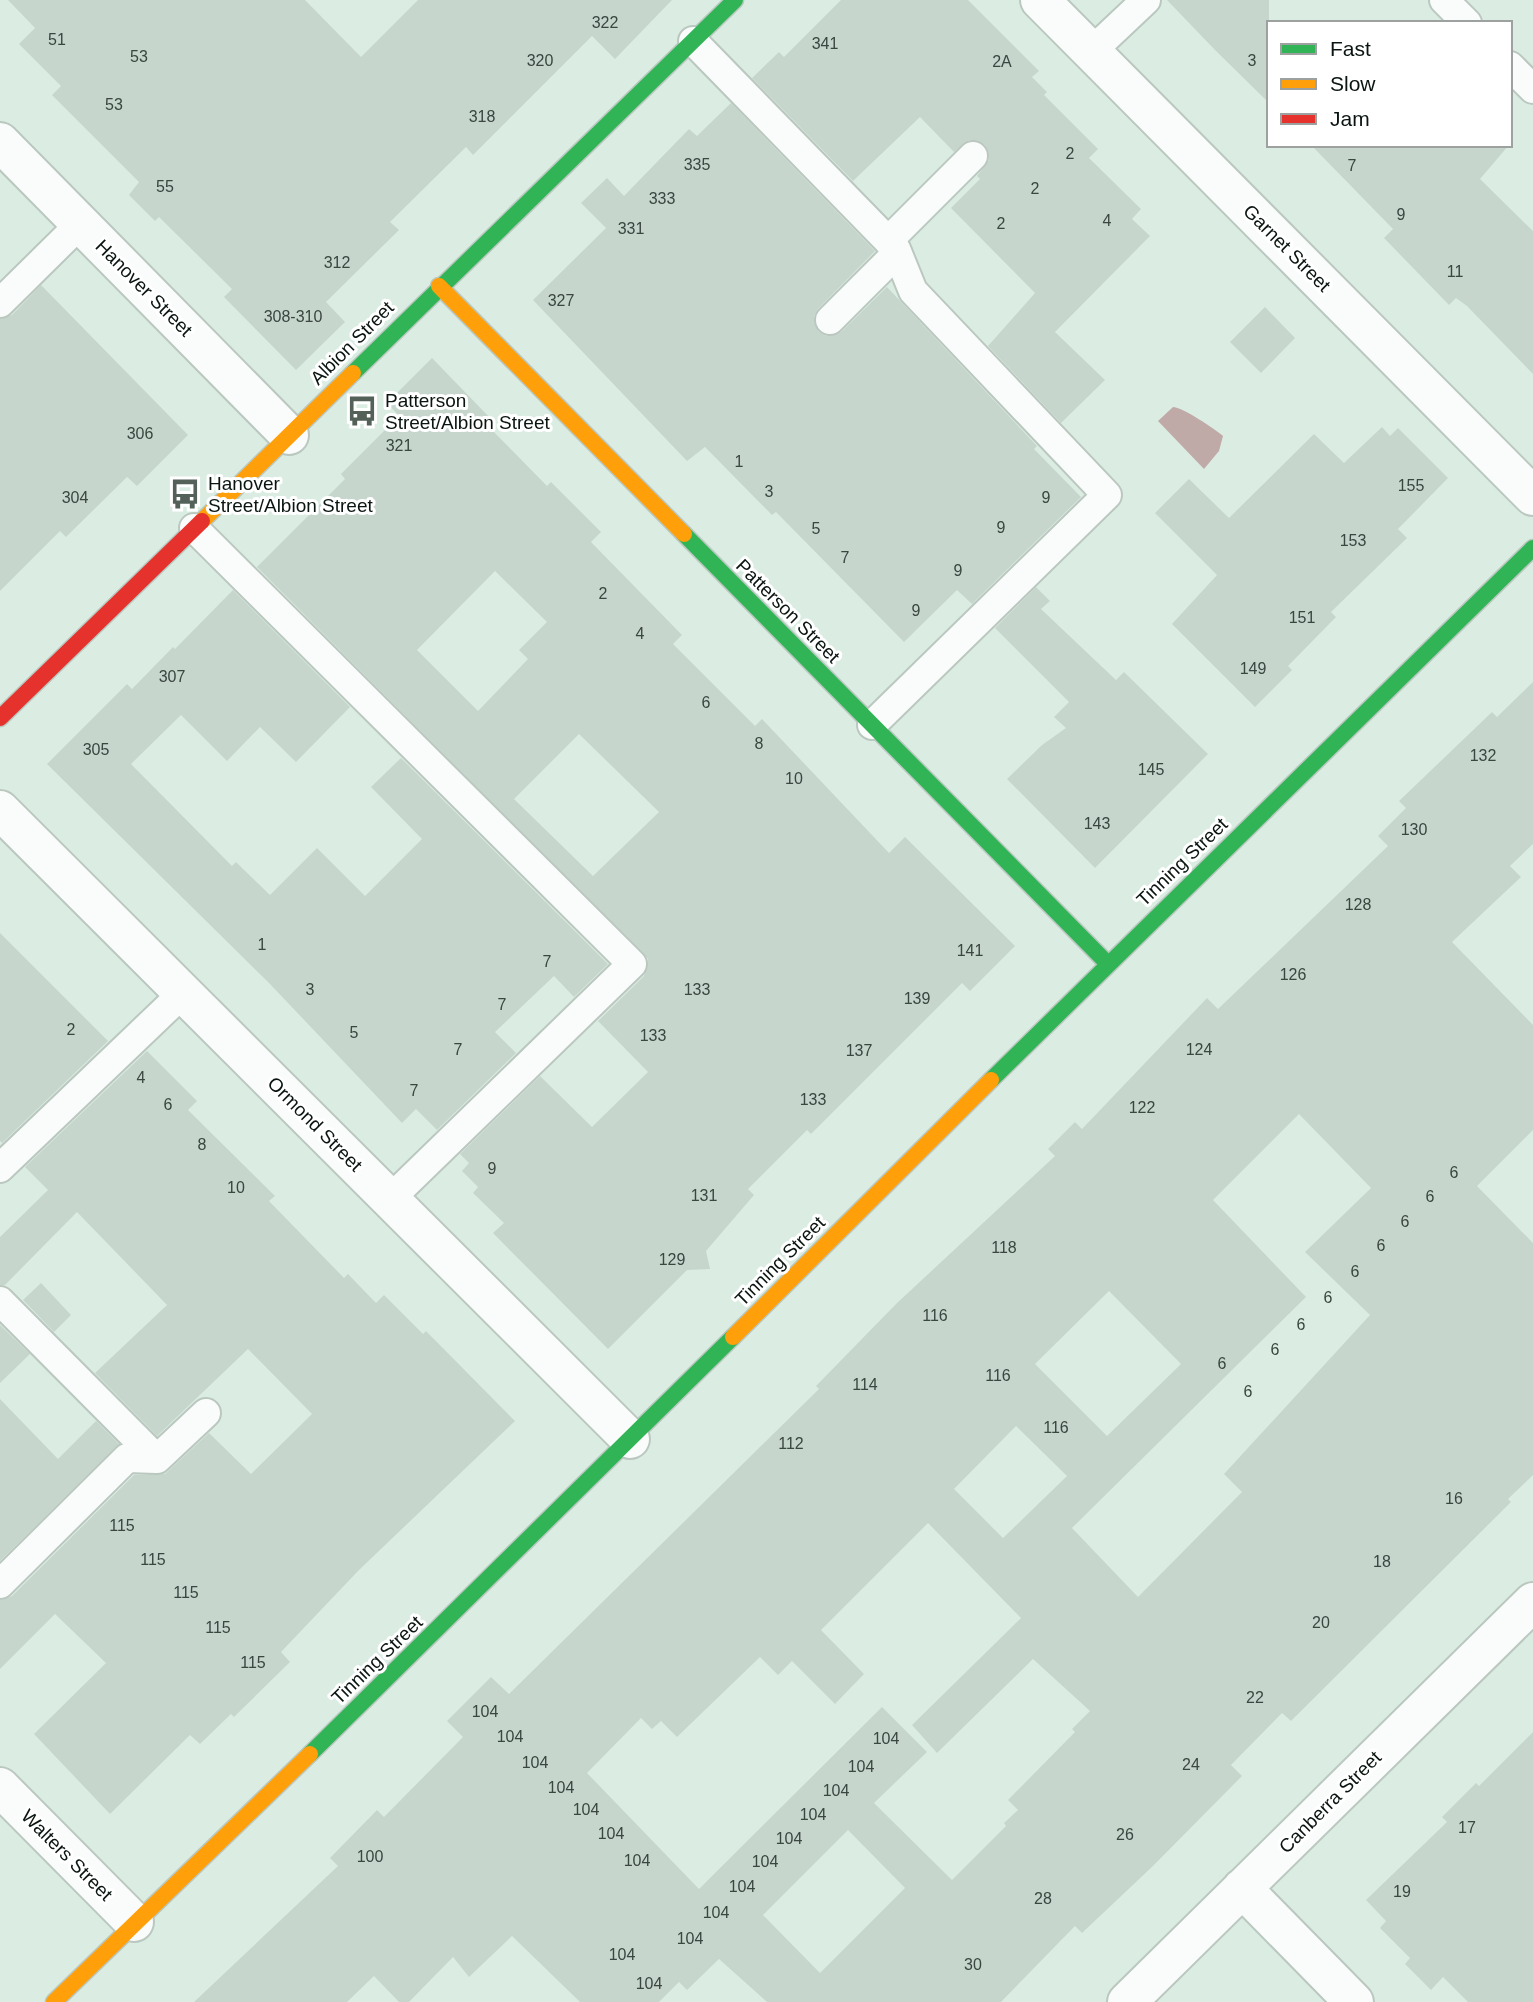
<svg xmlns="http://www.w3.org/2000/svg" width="1533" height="2002" viewBox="0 0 1533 2002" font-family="Helvetica,sans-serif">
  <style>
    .water { fill: #c0aaa8 }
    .building { fill: #c6d6cd; fill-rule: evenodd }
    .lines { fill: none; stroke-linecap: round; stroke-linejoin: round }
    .lane-casing { stroke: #bac8c0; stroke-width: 32 }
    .street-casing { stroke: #bac8c0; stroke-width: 42 }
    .fast-casing { stroke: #bac8c0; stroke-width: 19 }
    .slow-casing { stroke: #bac8c0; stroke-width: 19 }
    .jam-casing { stroke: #bac8c0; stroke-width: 19 }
    .lane { stroke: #fafcfb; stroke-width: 28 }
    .street { stroke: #fafcfb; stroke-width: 38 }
    .fast { stroke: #30b455; stroke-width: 16 }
    .slow { stroke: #ff9f0a; stroke-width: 16 }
    .jam { stroke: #e5322d; stroke-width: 16 }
    .labels { text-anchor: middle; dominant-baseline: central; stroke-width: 6; stroke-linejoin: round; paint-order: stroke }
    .number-label { font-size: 16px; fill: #3a4640 }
    .street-label { font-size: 19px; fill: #0a150f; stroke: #fff }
    .poi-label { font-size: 19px; fill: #0a150f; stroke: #fff; text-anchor: start }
  </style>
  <rect width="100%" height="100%" fill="#dbede3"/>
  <path class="water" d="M1173 407C1182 407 1215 429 1223 436L1219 451 1204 469 1158 421Z"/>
  <path class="building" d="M8 0H305L361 57 418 0H672L615 59 592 36 473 155 466 147 390 222 399 230 326 302 345 322 296 370 224 297 232 289 159 217 155 221 129 195 139 182 52 95 61 86 19 44 35 28Z
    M841 0H968L1039 71 1032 77 1047 92 1044 95 1098 149 1089 158 1141 209 1132 219 1150 236 1055 332 1105 380 1061 423 988 346 1035 293 951 208 980 179 977 176 989 160 985 145 969 140 954 152 920 117 853 181 752 78 779 52 784 57Z
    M1167 0H1269V103L1215 50Z
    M731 103 875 251 818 309 814 316 818 331 826 336 841 332 887 287 1037 446 1034 449 1081 497 972 604 957 590 904 642 776 512 772 515 705 447 687 461 533 300 606 228 581 203 607 178 624 196 689 129 697 136Z
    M1311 145H1509L1480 179 1533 231V374L1467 306 1456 298 1449 305 1384 238 1393 229Z
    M41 285 188 435 137 486 127 477 66 537 60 531 0 591V319L12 315Z
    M1265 307 1295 338 1261 373 1230 342Z
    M432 358 494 422 489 427 547 486 551 482 601 532 591 542 682 635 673 644 755 726 762 719 889 853 905 837 1015 946 970 991 962 983 811 1134 807 1130 748 1189 754 1195 706 1251 710 1269 687 1270 608 1349 493 1233 504 1223 473 1193 478 1187 462 1171 469 1163 460 1154 540 1076 592 1127 648 1072 598 1021 644 976 648 959 257 567 345 479 341 474 399 416 387 403ZM495 571 547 622 519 650 528 659 478 711 417 650ZM579 734 659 812 593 876 514 799Z
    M1382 427 1390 436 1398 428 1448 478 1398 529 1407 538 1331 612 1336 617 1288 666 1292 670 1255 707 1172 624 1217 575 1155 513 1189 479 1229 518 1314 434 1344 463Z
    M1036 587 1050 601 1041 609 1116 680 1124 672 1208 754 1095 868 1007 779 1042 745 1066 728 1054 717 1069 702 995 628Z
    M233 590 350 707 296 762 260 727 227 761 181 715 131 764 232 866 236 862 270 895 317 848 365 896 422 839 371 787 401 758 608 964 574 997 554 976 495 1032 516 1053 437 1130 416 1109 402 1123 269 983 47 764 127 684 132 689 173 647 175 649Z
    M1533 682V844L1510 866 1521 877 1452 942 1533 1025V1130L1477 1186 1533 1243V1475L1508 1499 1511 1502 1291 1721 1282 1713 1231 1765 1242 1776 1153 1866 1082 1933 1075 1926 1001 2002H767L719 1959 687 1990 679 1982 659 2002H580L512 1936 469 1977 453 1957 409 2002H399L374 1976 347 2002H194L338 1866 330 1858 377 1810 384 1817 463 1737 447 1721 491 1677 509 1694 819 1389 816 1386 896 1304 1055 1156 1048 1149 1075 1122 1082 1129 1207 998 1218 1009 1388 846 1378 836 1406 808 1399 801 1492 712 1497 717ZM1299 1114 1371 1188 1305 1252 1370 1315 1224 1474 1242 1492 1138 1597 1072 1528 1306 1297 1213 1200ZM1109 1291 1181 1364 1107 1436 1035 1364ZM1016 1426 1067 1476 1003 1538 954 1489ZM928 1523 1021 1618 912 1725 937 1753 1033 1659 1090 1711 1072 1729 1075 1732 1008 1800 1018 1810 1004 1823 1006 1826 952 1880 874 1803 927 1752 882 1707 699 1889 587 1773 641 1718 652 1729 661 1721 677 1737 760 1657 778 1675 792 1661 835 1704 864 1674 821 1630ZM848 1830 905 1888 820 1973 763 1915Z
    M0 933 108 1041 2 1143 0 1141Z
    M147 1051 197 1101 188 1110 275 1196 269 1201 344 1278 348 1274 376 1303 384 1295 423 1334 426 1331 515 1421 359 1570 281 1652 290 1662 234 1717 231 1714 200 1744 190 1735 110 1814 34 1734 106 1663 55 1614 0 1669V1600L12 1596 134 1475 165 1474 209 1433 251 1474 312 1414 248 1349 157 1436 95 1373 167 1305 77 1212 5 1285H0V1237L48 1190 25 1167Z
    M41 1283 71 1315 54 1332 23 1300Z
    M0 1325 30 1354 0 1383Z
    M0 1399 58 1459 96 1421 119 1444 0 1561Z
    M1533 1732V2002H1468L1443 1977 1431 1990 1405 1964 1410 1958 1380 1928 1386 1921 1366 1900 1447 1822 1442 1817 1476 1783 1479 1786Z"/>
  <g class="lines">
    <g class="lane-casing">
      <path id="lane" d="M1444 0 1467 23
        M693 41 896 249 913 291 1107 495 872 725
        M1092 51 1146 0
        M1510 66 1533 89
        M888 241 973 156
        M0 303 80 224
        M830 320 897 253
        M194 528 632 964 390 1199
        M0 1168 183 993
        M0 1301 157 1459 127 1458 0 1584
        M157 1459 206 1413"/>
    </g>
    <g class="street-casing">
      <path id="street" d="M1040 0 1533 496
        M0 142 289 435
        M0 810 630 1439
        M0 1787 134 1922
        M1242 1888 1354 2002
        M1127 2002 1533 1602"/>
    </g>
    <g class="fast-casing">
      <path id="fast" d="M353 373 735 0
        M684 534 1108 964
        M991 1080 1533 548
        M310 1754 733 1337"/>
    </g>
    <g class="slow-casing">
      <path id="slow" d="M439 286 684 534
        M202 521 353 373
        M733 1337 991 1080
        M54 2002 310 1754"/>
    </g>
    <g class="jam-casing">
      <path id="jam" d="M0 718 202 521"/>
    </g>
    <use href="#lane" class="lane"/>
    <use href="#street" class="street"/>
    <use href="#fast" class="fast"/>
    <use href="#slow" class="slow"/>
    <use href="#jam" class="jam"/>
  </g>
  <defs>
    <g id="bus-bare" transform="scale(2.415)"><path d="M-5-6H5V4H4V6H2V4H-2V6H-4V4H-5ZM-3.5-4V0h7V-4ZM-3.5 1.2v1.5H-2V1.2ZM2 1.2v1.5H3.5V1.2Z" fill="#536159" stroke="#fff" stroke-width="2.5" paint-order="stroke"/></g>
  </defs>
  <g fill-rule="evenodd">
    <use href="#bus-bare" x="362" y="411"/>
    <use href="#bus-bare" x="185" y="494"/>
  </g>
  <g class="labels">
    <g class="number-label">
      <text x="605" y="22">322</text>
      <text x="57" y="39">51</text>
      <text x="825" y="43">341</text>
      <text x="139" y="56">53</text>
      <text x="540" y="60">320</text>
      <text x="1252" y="60">3</text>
      <text x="1002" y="61">2A</text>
      <text x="114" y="104">53</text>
      <text x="482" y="116">318</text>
      <text x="1070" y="153">2</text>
      <text x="697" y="164">335</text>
      <text x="1352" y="165">7</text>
      <text x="165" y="186">55</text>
      <text x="1035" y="188">2</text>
      <text x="662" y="198">333</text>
      <text x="1401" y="214">9</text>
      <text x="1107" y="220">4</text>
      <text x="1001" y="223">2</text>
      <text x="631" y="228">331</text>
      <text x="337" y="262">312</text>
      <text x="1455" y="271">11</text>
      <text x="561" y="300">327</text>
      <text x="293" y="316">308-310</text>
      <text x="140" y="433">306</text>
      <text x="399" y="445">321</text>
      <text x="739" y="461">1</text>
      <text x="1411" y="485">155</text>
      <text x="769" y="491">3</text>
      <text x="75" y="497">304</text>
      <text x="1046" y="497">9</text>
      <text x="1001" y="527">9</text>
      <text x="816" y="528">5</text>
      <text x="1353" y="540">153</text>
      <text x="845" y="557">7</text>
      <text x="958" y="570">9</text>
      <text x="603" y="593">2</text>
      <text x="916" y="610">9</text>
      <text x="1302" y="617">151</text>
      <text x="640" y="633">4</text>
      <text x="1253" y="668">149</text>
      <text x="172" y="676">307</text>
      <text x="706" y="702">6</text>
      <text x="759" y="743">8</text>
      <text x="96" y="749">305</text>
      <text x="1483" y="755">132</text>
      <text x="1151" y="769">145</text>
      <text x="794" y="778">10</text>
      <text x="1097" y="823">143</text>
      <text x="1414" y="829">130</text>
      <text x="1358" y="904">128</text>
      <text x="262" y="944">1</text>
      <text x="970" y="950">141</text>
      <text x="547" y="961">7</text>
      <text x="1293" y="974">126</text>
      <text x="310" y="989">3</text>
      <text x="697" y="989">133</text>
      <text x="917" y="998">139</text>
      <text x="502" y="1004">7</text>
      <text x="71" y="1029">2</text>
      <text x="354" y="1032">5</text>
      <text x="653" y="1035">133</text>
      <text x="458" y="1049">7</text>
      <text x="1199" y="1049">124</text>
      <text x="859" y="1050">137</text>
      <text x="141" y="1077">4</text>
      <text x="414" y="1090">7</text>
      <text x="813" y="1099">133</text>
      <text x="168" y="1104">6</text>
      <text x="1142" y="1107">122</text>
      <text x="202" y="1144">8</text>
      <text x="492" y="1168">9</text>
      <text x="1454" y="1172">6</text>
      <text x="236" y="1187">10</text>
      <text x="704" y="1195">131</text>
      <text x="1430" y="1196">6</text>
      <text x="1405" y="1221">6</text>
      <text x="1381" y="1245">6</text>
      <text x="1004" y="1247">118</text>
      <text x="672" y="1259">129</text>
      <text x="1355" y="1271">6</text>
      <text x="1328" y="1297">6</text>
      <text x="935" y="1315">116</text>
      <text x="1301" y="1324">6</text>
      <text x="1275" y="1349">6</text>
      <text x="1222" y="1363">6</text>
      <text x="998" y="1375">116</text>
      <text x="865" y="1384">114</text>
      <text x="1248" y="1391">6</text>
      <text x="1056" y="1427">116</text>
      <text x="791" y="1443">112</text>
      <text x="1454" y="1498">16</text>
      <text x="122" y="1525">115</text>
      <text x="153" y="1559">115</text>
      <text x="1382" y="1561">18</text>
      <text x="186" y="1592">115</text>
      <text x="1321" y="1622">20</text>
      <text x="218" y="1627">115</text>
      <text x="253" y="1662">115</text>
      <text x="1255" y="1697">22</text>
      <text x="485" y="1711">104</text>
      <text x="510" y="1736">104</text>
      <text x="886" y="1738">104</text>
      <text x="535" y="1762">104</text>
      <text x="1191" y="1764">24</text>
      <text x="861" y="1766">104</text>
      <text x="561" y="1787">104</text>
      <text x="836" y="1790">104</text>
      <text x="586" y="1809">104</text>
      <text x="813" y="1814">104</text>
      <text x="1467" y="1827">17</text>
      <text x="611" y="1833">104</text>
      <text x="1125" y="1834">26</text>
      <text x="789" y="1838">104</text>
      <text x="370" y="1856">100</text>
      <text x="637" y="1860">104</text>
      <text x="765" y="1861">104</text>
      <text x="742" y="1886">104</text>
      <text x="1402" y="1891">19</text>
      <text x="1043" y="1898">28</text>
      <text x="716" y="1912">104</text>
      <text x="690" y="1938">104</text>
      <text x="622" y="1954">104</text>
      <text x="973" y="1964">30</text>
      <text x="649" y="1983">104</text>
    </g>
    <g class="street-label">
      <text transform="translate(1287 248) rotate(45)">Garnet Street</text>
      <text transform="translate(144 288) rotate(45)">Hanover Street</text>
      <text transform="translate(352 343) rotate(-45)">Albion Street</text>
      <text transform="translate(788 611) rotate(45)">Patterson Street</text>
      <text transform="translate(1182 862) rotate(-44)">Tinning Street</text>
      <text transform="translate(315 1124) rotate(45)">Ormond Street</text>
      <text transform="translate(780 1261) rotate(-45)">Tinning Street</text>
      <text transform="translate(377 1660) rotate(-44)">Tinning Street</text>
      <text transform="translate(1330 1802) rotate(-45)">Canberra Street</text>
      <text transform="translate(67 1855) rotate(45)">Walters Street</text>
    </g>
    <g class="poi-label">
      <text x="385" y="400">Patterson<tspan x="385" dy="22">Street/Albion Street</tspan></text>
      <text x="208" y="483">Hanover<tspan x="208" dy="22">Street/Albion Street</tspan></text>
    </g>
  </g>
  <rect x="1267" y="21" width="245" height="126" fill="#ffffff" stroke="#9da19f" stroke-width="2"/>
  <rect x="1281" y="44" width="35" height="10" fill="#30b455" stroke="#9da19f" stroke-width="2"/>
  <text x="1330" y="56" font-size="21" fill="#0a150f">Fast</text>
  <rect x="1281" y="79" width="35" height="10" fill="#ff9f0a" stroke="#9da19f" stroke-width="2"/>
  <text x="1330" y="91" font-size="21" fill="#0a150f">Slow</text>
  <rect x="1281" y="114" width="35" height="10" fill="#e5322d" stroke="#9da19f" stroke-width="2"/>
  <text x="1330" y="126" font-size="21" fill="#0a150f">Jam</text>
</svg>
